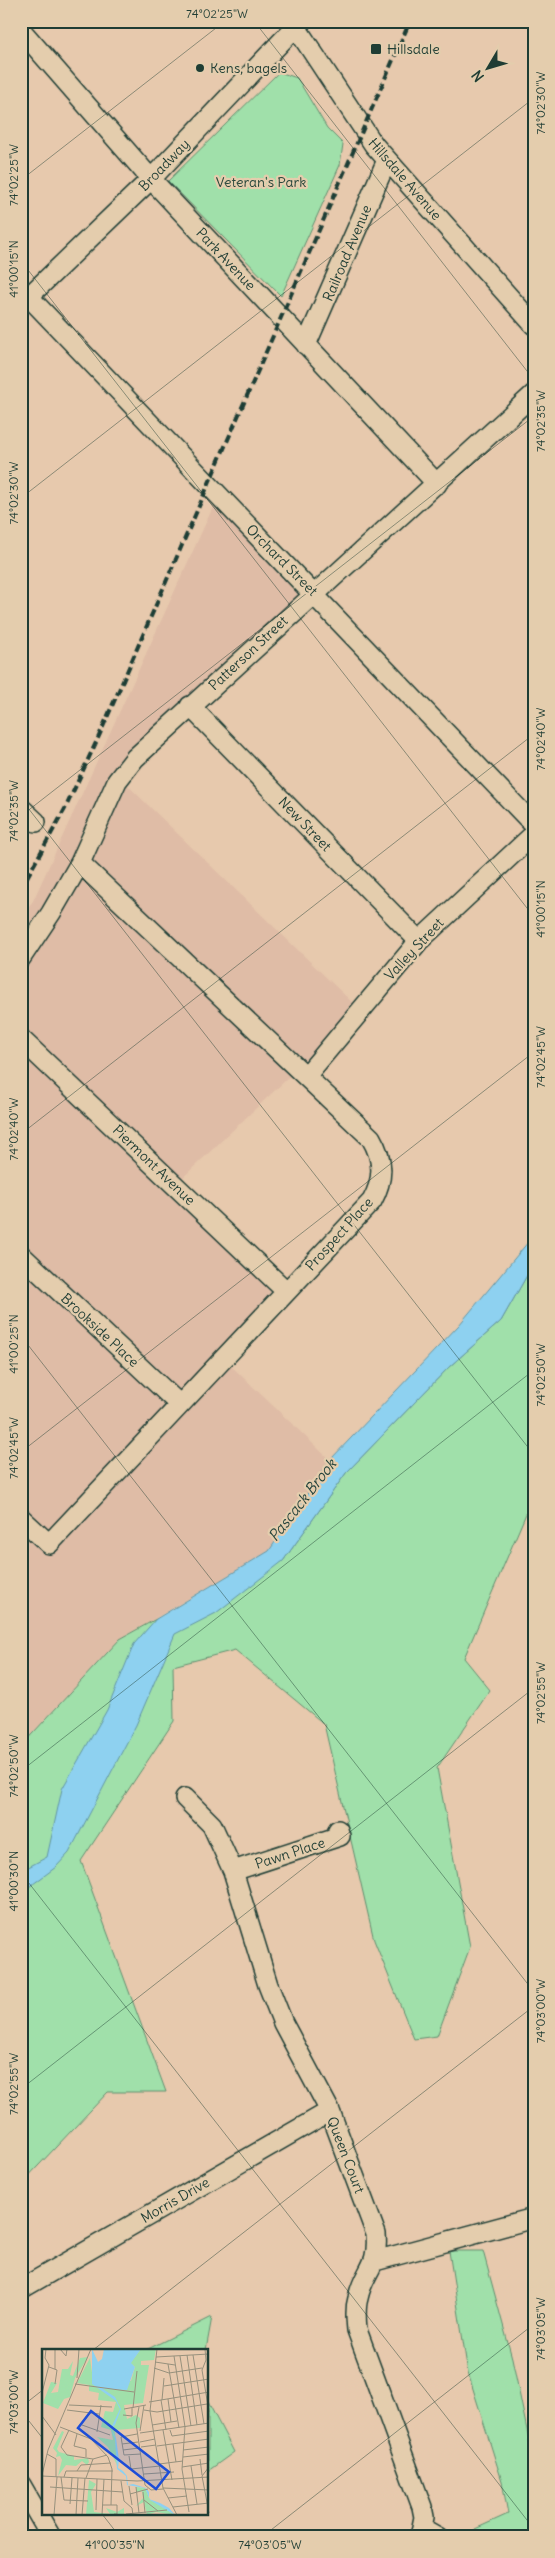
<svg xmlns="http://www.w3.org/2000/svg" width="555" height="2558" viewBox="0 0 555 2558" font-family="Delius,sans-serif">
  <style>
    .built { fill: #dfbca6 }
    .green { fill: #a0e0aa; stroke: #608e6f }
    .water { fill: #8ed1f0; stroke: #6296a5 }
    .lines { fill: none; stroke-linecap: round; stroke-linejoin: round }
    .minor-casing { stroke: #1f3d34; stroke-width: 22 }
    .minor { stroke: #e4cdad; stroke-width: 19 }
    .rail { stroke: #1f3d34; stroke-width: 4; stroke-dasharray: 8 4; stroke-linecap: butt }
    .ticks { fill: none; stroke: #1f3d34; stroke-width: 1; stroke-opacity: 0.45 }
    .poi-dot { fill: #1f3d34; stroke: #e4cdad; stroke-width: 2 }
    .labels { text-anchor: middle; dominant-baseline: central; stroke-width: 4.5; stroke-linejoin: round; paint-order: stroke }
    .poi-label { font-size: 14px; fill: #1f3d34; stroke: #e4cdad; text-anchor: start }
    .street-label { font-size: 14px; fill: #1f3d34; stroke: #e4cdad }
    .park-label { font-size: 14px; fill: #25453a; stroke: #e4cdad }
    .water-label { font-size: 15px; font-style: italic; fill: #25443d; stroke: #e4cdad }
    .inset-road { fill: none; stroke: #97917d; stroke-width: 1 }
    .view { fill: #1d4ed8; fill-opacity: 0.15; stroke: #1d4ed8; stroke-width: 2.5 }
    .inset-edge { fill: none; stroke: #1f3d34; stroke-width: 2.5 }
    .neatline { fill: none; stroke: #1f3d34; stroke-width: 2 }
    .ticks-label { font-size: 12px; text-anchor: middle; fill: #1f3d34 }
  </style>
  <rect width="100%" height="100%" fill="#e7c9ad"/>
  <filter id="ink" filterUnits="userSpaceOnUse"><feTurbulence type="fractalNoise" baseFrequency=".02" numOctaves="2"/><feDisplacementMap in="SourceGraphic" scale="10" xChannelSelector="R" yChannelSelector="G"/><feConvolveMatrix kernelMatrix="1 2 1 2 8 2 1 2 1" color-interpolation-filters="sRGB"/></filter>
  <g filter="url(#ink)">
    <path class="built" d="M214 505 302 598 119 777 360 1010 178 1182 289 1292 227 1362 330 1460 269 1551 120 1639 21 1746V916L33 901Z"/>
    <path class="green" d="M279 72 297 78 327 128 343 144 340 165 281 296 168 181Z
      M534 1263V1495L464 1658 490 1690 437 1768 470 1947 437 2036 414 2039 374 1940 324 1724 235 1650 173 1666 174 1721 81 1861 166 2092H108L21 2184V1746L120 1639 156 1619 185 1610 283 1561 346 1473 449 1367 501 1321Z
      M449 2251H483L512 2358 534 2464V2537H473L475 2529 508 2514 502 2481 468 2373Z
      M212 2317 206 2350H146Z
      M208 2402 234 2452 208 2471Z"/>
    <path class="water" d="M534 1235V1263L501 1321 449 1367 346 1473 283 1561 216 1613 175 1634 136 1725 69 1853 56 1867 21 1893V1871L47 1857 62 1789 107 1710 134 1644 156 1619 269 1551 330 1460 459 1325Z"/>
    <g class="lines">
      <g class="minor-casing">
        <path id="minor" d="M292 21 374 145 534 325
          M21 30 151 179 437 484
          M29 297 534 825
          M21 304 151 179 301 21
          M306 345 387 160
          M190 706 419 941
          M21 808 36 822
          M21 958 51 913 80 863 117 781 135 758 534 394
          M21 1039 286 1291
          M306 1076 419 941 534 834
          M21 1255 180 1405
          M21 1518 49 1544 372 1201C384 1179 384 1160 371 1138L80 863
          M185 1798 212 1825 233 1871 268 1985 283 2023 330 2111 376 2234C379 2269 364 2269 358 2298 355 2308 356 2319 357 2330L422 2507 424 2517 420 2537
          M233 1871 340 1836 338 1830
          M375 2261 534 2218
          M21 2289 330 2111
          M21 2485 51 2537
          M422 2528 438 2537"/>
      </g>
      <use href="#minor" class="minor"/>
      <path class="rail" d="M21 888 65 809 99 736 410 21"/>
    </g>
  </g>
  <path class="ticks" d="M254 21 534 380M21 180 225 21M21 261 534 917M21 498 534 98M21 799 534 1455M21 816 534 416M21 1134 534 734M21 1336 534 1992M21 1452 534 1052M21 1771 534 1370M21 1873 534 2529M21 2089 534 1688M93 2350 534 2006M21 2407 44 2389M21 2411 44 2440M102 2514 120 2537M262 2537 534 2324"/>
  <g class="poi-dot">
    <rect x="370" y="43" width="12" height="12" rx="2.5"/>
    <circle cx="200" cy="68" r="5"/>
  </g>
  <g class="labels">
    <g class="poi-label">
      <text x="387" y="49">Hillsdale</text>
      <text x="210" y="68">Kens, bagels</text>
    </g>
    <g class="street-label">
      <text transform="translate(164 165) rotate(-46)">Broadway</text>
      <text transform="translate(405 179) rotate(49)">Hillsdale Avenue</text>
      <text transform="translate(347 253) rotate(-67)">Railroad Avenue</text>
      <text transform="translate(226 259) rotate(47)">Park Avenue</text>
      <text transform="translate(282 560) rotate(45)">Orchard Street</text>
      <text transform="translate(248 653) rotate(-43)">Patterson Street</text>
      <text transform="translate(305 824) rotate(46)">New Street</text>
      <text transform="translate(414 949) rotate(-47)">Valley Street</text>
      <text transform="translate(154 1165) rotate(44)">Piermont Avenue</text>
      <text transform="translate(339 1234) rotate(-48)">Prospect Place</text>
      <text transform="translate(100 1330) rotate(43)">Brookside Place</text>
      <text transform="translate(290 1853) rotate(-18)">Pawn Place</text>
      <text transform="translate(346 2155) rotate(69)">Queen Court</text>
      <text transform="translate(175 2200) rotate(-30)">Morris Drive</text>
    </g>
    <g class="park-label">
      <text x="261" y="182">Veteran's Park</text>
    </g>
    <g class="water-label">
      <text transform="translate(302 1500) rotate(-52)">Pascack Brook</text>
    </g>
  </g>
  <g transform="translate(42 2349)">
    <rect width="166" height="166" fill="#e7c9ad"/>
    <path d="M99 0H114L112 11 99 12V16H107L101 54 82 56 85 70 94 66 98 69V79L73 81 75 116 66 98 55 88 71 91 69 81 59 78 63 62 71 63 74 53 56 51 57 44 47 42V36L35 34 48 9 51 31 89 32 93 18 88 14ZM46 8 33 29 28 48 22 50 16 60 1 54 9 33 15 34 9 44 16 43 20 20H26L31 12 28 26 31 27 38 9ZM20 82 22 83 15 100 17 103 32 107V111L46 109 47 113 45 116 40 112 34 117 24 116 16 127 20 111 18 107 14 108 15 104 11 99ZM47 131 54 135 49 143 52 163 68 165 64 159 75 163 82 159V166H44ZM94 138 103 139 108 151 118 155 132 166 114 163 105 166 102 153 94 157 101 149 100 142 95 143Z" fill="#a0e0aa"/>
    <path d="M50 0 56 13 60 10 62 0H99L89 14 93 18 85 41 61 40 73 48 79 60 73 76 69 80 74 89 77 111 76 119 81 122 85 127 86 136 91 135 104 139 107 143V150L118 154 127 159 133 166 108 151 103 139 85 136 84 127 75 120 73 90 69 80V79L78 60 74 52 50 35Z" fill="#8ed1f0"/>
    <path class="inset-road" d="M18 0 24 7 25 0M115 0 108 62 121 139 135 166M163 0 164 11 160 21 167 63M145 6 155 76M151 6 162 75M132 7 143 78 140 120 147 163M138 7 149 77M114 8 167 5M113 13 133 16M126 15 137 79M7 18 15 21 13 35M112 19 127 24 160 19M13 20V0M35 29 37 0M33 35 92 43M122 37 167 30M0 44 7 16 3 9 4 0M126 50 129 73M119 51 124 81M120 51 122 29M107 53 167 43M27 56 70 58M97 58 94 74 103 136 109 141 121 140M91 59 95 22M82 60 104 56M25 61 57 65M102 61 115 63 165 55M81 66 90 67V59M0 67 14 86M40 76 68 86M110 76 135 72M18 78 49 90 66 108 70 120 69 156M27 81 19 98 25 106 51 110 65 106M121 81 130 131M128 81 130 87 167 82M98 82 102 56M55 83 59 56M98 84 167 74M35 85 32 97 44 100V108M95 85 79 88 82 106 99 105M98 93 113 90M80 95 96 93M131 95 134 113M115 97 167 90M99 98 114 96M81 101 97 99M141 101 167 98M5 105 14 110V128M87 107 89 120 118 117M141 108 167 105M158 110 160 126M117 115 141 112M149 117 155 155M140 118 167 114M167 118 160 127 167 164M35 122 39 116 69 114M102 125 132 123M0 126 6 101 49 0M0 127 95 132 167 128M19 128 22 151 46 152M22 128 24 122H71M44 129 51 110M79 132 82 152 90 159 91 166M87 137 90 156M8 138 81 143M94 138 97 164M121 139 167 141M101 143 103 164M88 145 106 140M126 149 145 147M102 151 116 162M28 155 30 129M60 156H75V165H72M131 158 167 154M54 161 55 130M84 165 125 161M12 166 15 128M34 166 36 129M40 166 43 129M60 166 62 130"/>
    <path class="view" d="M49 62 127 123 114 140 36 79Z"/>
    <rect width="166" height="166" class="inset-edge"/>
  </g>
  <rect width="555" height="2558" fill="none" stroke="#e4cdad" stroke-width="55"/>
  <g transform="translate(488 68) rotate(232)" stroke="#e4cdad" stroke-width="4" paint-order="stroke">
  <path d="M0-4L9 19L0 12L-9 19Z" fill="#1f3d34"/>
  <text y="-8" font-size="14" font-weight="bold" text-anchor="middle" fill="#1f3d34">N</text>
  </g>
  <rect x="28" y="28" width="500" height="2502" class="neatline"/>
  <g class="ticks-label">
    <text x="217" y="18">74°02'25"W</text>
    <text transform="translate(541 103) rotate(-90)" y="4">74°02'30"W</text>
    <text transform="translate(14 175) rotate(-90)" y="4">74°02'25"W</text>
    <text transform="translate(14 269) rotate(-90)" y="4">41°00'15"N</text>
    <text transform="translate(541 421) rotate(-90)" y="4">74°02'35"W</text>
    <text transform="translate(14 493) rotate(-90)" y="4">74°02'30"W</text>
    <text transform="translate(541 739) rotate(-90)" y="4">74°02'40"W</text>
    <text transform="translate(14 811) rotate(-90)" y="4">74°02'35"W</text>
    <text transform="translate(541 909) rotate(-90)" y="4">41°00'15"N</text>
    <text transform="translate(541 1057) rotate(-90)" y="4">74°02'45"W</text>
    <text transform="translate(14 1129) rotate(-90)" y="4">74°02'40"W</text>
    <text transform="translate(14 1344) rotate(-90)" y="4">41°00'25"N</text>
    <text transform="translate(541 1375) rotate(-90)" y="4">74°02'50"W</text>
    <text transform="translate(14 1448) rotate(-90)" y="4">74°02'45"W</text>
    <text transform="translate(541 1693) rotate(-90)" y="4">74°02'55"W</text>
    <text transform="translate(14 1766) rotate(-90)" y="4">74°02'50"W</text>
    <text transform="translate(14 1881) rotate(-90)" y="4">41°00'30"N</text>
    <text transform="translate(541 2011) rotate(-90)" y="4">74°03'00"W</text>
    <text transform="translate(14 2084) rotate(-90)" y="4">74°02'55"W</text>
    <text transform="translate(541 2329) rotate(-90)" y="4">74°03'05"W</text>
    <text transform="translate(14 2402) rotate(-90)" y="4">74°03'00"W</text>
    <text x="115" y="2549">41°00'35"N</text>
    <text x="270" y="2549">74°03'05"W</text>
  </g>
</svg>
